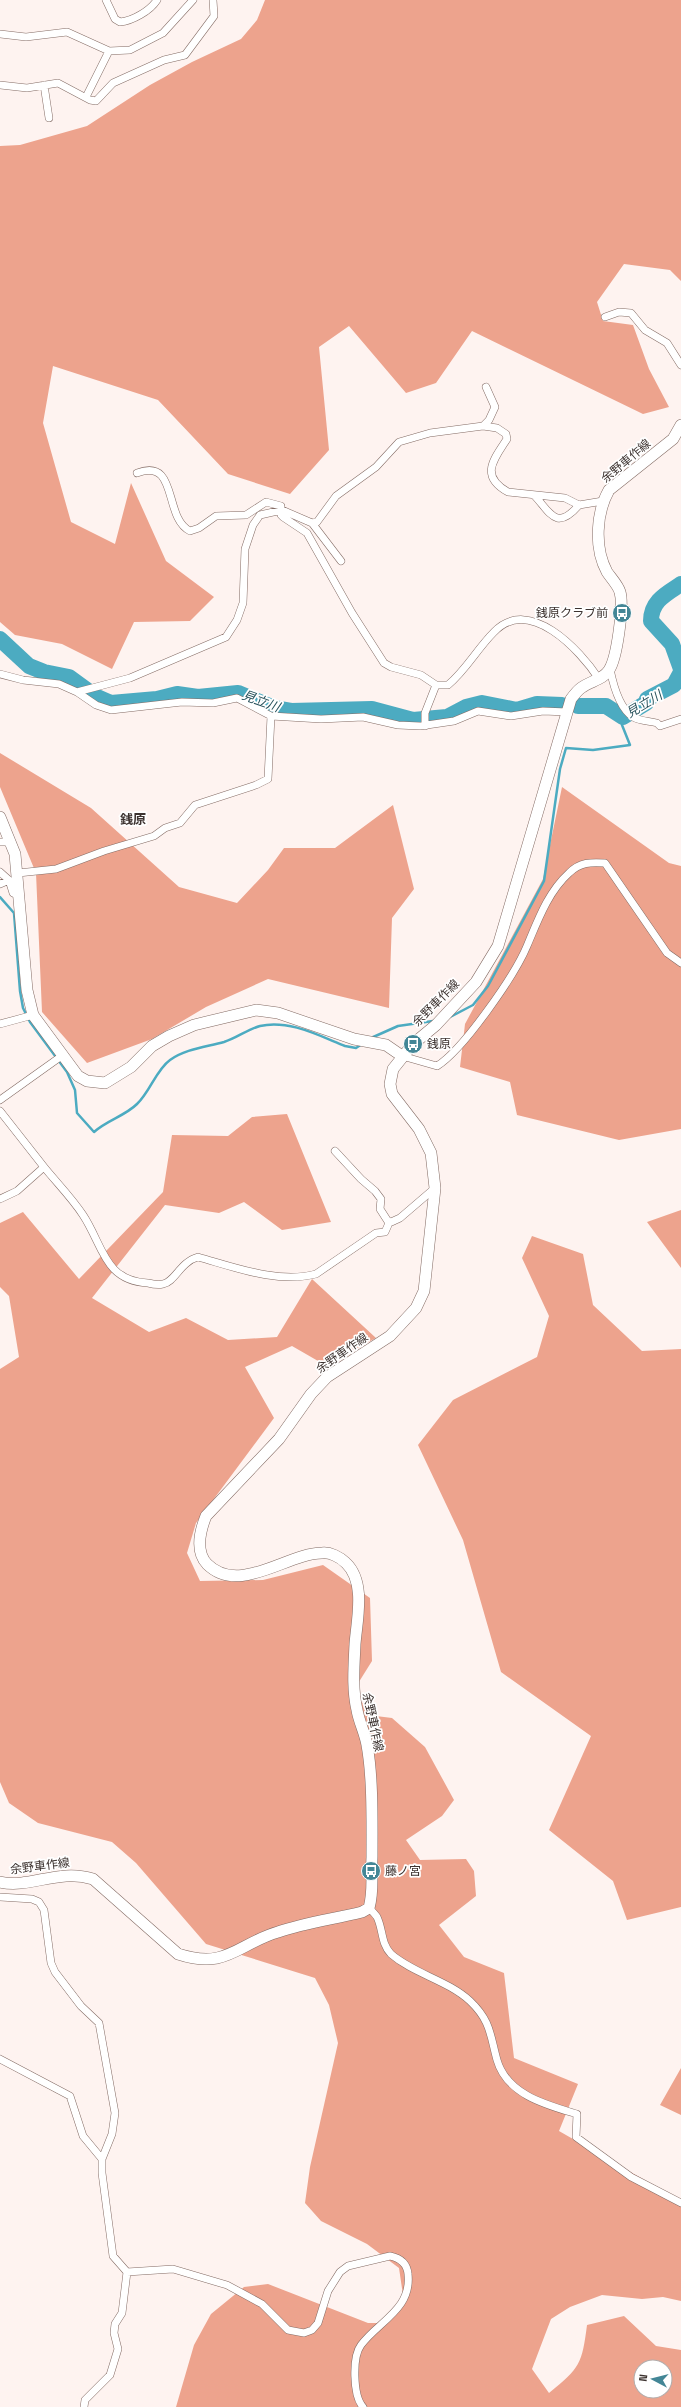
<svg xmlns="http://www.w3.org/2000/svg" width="681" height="2407" viewBox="0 0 681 2407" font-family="'Space Grotesk','Noto Sans JP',sans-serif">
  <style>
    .forest { fill: #eda38d; fill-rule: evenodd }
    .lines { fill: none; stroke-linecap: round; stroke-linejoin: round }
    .stream { stroke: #4cabc1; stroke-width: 2.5 }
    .river { stroke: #4cabc1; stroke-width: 16 }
    .street-casing { stroke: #846c65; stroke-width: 8 }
    .secondary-casing { stroke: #846c65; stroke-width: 12 }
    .street { stroke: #fff; stroke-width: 7 }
    .secondary { stroke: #fff; stroke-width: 11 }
    .labels { text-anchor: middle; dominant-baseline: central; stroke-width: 3.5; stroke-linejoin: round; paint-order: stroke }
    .street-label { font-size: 12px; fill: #3d3330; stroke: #fff }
    .poi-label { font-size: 12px; fill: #3d3330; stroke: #fff; text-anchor: start }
    .water-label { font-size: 13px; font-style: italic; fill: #26505a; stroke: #fff }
    .neighbourhood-label { font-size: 13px; font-weight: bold; fill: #3d3330; stroke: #fff }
  </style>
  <rect width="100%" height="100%" fill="#fef3f0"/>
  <path class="forest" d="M265 0H681V281L670 270 624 264 597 302 603 321 633 325 649 369 669 407 643 414 472 331 436 383 406 393 349 326 319 347 329 450 290 494 228 474 158 400 53 366 43 423 71 522 115 544 131 483 166 561 214 597 190 621 134 622 112 669 62 644 15 635 0 622V146L20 145 87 126 150 85 192 62 241 39 257 20Z
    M0 753 91 808 179 887 237 903 268 870 284 848H335L393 805 414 889 392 918 389 1008 268 979 206 1007 152 1039 87 1063 42 1012 36 873 0 787Z
    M562 787 669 863 681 866V1129L619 1140 517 1115 510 1082 460 1067 465 1024 543 879Z
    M287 1114 331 1222 282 1230 244 1202 219 1213 165 1205 92 1298 149 1332 186 1318 228 1340 277 1337 312 1279 376 1338 325 1365 292 1346 245 1367 274 1418 196 1523 187 1553 200 1581 263 1580 323 1565 370 1598 372 1661 352 1693 376 1716 392 1718 425 1747 454 1800 442 1816 406 1840 420 1860 466 1859 474 1871 476 1896 439 1925 464 1957 504 1973 514 2058 578 2084 559 2131 681 2201V2301L663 2297 642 2299 602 2295 570 2307 551 2319 532 2369 549 2393C580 2368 582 2364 587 2325L624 2316 656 2346 681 2350V2407H176L194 2345 211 2314 244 2287 268 2284 368 2323H388L404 2302 399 2268 367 2244 321 2221 305 2203 310 2167 338 2043 329 2005 315 1978 206 1944 136 1863 112 1842 38 1823 9 1803 0 1782V1369L19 1357 9 1296 0 1287V1223L23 1212 79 1279 163 1192 172 1135 228 1136 252 1117ZM641 2367H665V2391H641Z
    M681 1210V1268L647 1222Z
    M532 1236 583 1254 593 1305 642 1351 681 1349V1907L627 1920 613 1881 549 1830 591 1736 501 1672 463 1540 418 1445 453 1400 537 1357 549 1316 522 1258Z
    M681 2068V2115L660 2105Z"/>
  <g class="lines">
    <path class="stream" d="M0 897 14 913 20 991 23 1008 30 1022 67 1072 75 1090 77 1113 94 1132C107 1120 125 1116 137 1104 150 1092 156 1070 170 1060 185 1049 206 1047 224 1042 237 1038 248 1029 260 1026 288 1019 320 1036 345 1046L356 1048 362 1044
      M450 1017 473 1005 488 986 544 881 560 769 566 748 593 750 630 745 622 725 623 717
      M371 1038 398 1026 433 1021"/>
    <path class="river" d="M681 584C666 594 651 601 651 621L672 644 681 669
      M0 639 29 666 44 672 69 677 95 696 111 703 157 699 177 694 198 697 238 693 274 708 291 711 372 709 413 720 447 717 466 707 482 703 517 710 537 704 562 705
      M578 706H606L623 717 646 703 647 699 674 685 681 672"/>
    <g class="street-casing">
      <path id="street" d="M106 0 115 19 120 22C132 21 150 11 157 0
        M0 34 26 37 67 32 109 51 130 50 163 33 193 0
        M0 85 27 88 58 83 90 100 96 101 113 83 164 60 185 55 214 16 213 0
        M44 85 49 118
        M86 97 109 51
        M605 317 619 312 631 313 645 330 667 343 681 365
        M483 426 489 420 495 407 486 387
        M137 473C179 457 163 518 190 531L199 528 216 516 246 515 266 502 281 506V515L283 517 307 533 352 613 384 663 391 667 421 675 436 685H448C466 670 477 649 494 632 529 595 580 650 599 679
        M534 495C550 512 556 532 579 505
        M312 523 341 561
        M610 669C613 684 619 708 633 717 639 721 650 721 657 723L660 726 681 719
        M0 674 23 680 59 684 77 692 130 678 226 637 237 620 243 603 245 549 253 525 260 515 282 510 312 523 317 522 336 496 376 467 399 442 430 433 483 426 497 428 506 434 507 439C494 459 479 476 508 492L565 498 579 505 603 501
        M77 692 96 705 111 710 182 702 213 703 237 698 271 716 321 719 363 717 398 725 420 726 454 721 478 711 511 716 543 711 567 712
        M425 726V713L436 685
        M0 842H10
        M0 872 9 880
        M18 873 56 869 104 851 154 836 165 828 180 823 195 805 256 785 268 779 271 716
        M0 884 9 880 13 893 20 896
        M0 1024 33 1015
        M402 1056 437 1066C463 1050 515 975 527 946 538 920 548 892 569 873 580 862 591 862 605 863L667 953 681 963
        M0 1100 63 1055
        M0 1111 44 1167 17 1191 0 1199
        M335 1151 361 1179 375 1191 381 1199 380 1209 389 1223
        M44 1167C57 1183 72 1198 83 1215 103 1245 104 1281 148 1283 152 1284 158 1285 163 1284 175 1282 180 1262 198 1257 234 1267 278 1284 316 1274L376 1233 385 1232 389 1223 400 1218 435 1188
        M0 1897 32 1899 39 1902 44 1910 51 1963 55 1972 81 2006 99 2023 115 2113 112 2134 102 2159V2173L113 2256 127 2272 122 2313 115 2324 114 2333 118 2349 110 2375 85 2400 84 2407
        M369 1908C372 1911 375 1914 377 1917 383 1929 381 1944 391 1954 414 1974 447 1980 470 2001 491 2021 490 2035 497 2060 507 2095 547 2105 577 2114L576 2137 631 2177 681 2203
        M0 2059 70 2096 83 2136 102 2159
        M127 2272 173 2269 227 2285 262 2304 288 2330 304 2333 312 2330 318 2323 328 2291 340 2272 348 2266 390 2256C400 2258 407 2263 408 2274 412 2309 379 2321 361 2345 352 2357 353 2396 363 2407"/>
    </g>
    <g class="secondary-casing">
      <path id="secondary" d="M0 817 15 854 27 990 33 1015 78 1076 87 1081 105 1083 131 1067 152 1046 169 1036 194 1025 256 1010 278 1013 354 1039 386 1045 402 1056
        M0 1882C30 1889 58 1868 93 1879L178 1954C227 1970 237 1944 278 1932 305 1923 334 1919 362 1912L369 1908C374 1891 371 1874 372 1857 372 1823 373 1778 367 1745 365 1733 359 1722 357 1710 352 1688 354 1667 355 1644 357 1619 366 1582 346 1563 340 1557 330 1552 322 1553 287 1553 239 1596 207 1564 195 1551 200 1531 206 1516L279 1439 311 1394 327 1377 390 1336 416 1308 424 1291 435 1188 431 1153 419 1129 392 1094 390 1084 393 1069 413 1044 436 1025 476 982 498 946 571 699C574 695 577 691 581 688 590 681 603 680 609 670 617 658 624 606 620 592 618 585 611 578 607 572 594 548 596 513 609 490L673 439 681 425"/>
    </g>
    <use href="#street" class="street"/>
    <use href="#secondary" class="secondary"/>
  </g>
  <defs>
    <g id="bus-disc" transform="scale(1)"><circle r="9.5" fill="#438696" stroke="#fff"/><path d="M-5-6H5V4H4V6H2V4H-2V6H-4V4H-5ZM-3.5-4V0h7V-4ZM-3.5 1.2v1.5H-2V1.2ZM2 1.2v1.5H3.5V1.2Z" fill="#fff"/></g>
  </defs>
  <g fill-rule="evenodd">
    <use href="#bus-disc" x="622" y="613"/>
    <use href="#bus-disc" x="413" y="1044"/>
    <use href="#bus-disc" x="371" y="1871"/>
  </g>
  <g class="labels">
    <g class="street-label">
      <text transform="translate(626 461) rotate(-40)">余野車作線</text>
      <text transform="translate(436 1003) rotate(-45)">余野車作線</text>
      <text transform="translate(342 1353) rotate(-35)">余野車作線</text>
      <text transform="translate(373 1722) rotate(78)">余野車作線</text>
      <text transform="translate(40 1866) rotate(-7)">余野車作線</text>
    </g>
    <g class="poi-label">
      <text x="608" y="613" text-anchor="end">銭原クラブ前</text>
      <text x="427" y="1044">銭原</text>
      <text x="385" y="1871">藤ノ宮</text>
    </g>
    <g class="water-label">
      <text transform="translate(261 701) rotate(20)">見立川</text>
      <text transform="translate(644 704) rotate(-31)">見立川</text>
    </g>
    <g class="neighbourhood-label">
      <text x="133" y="819">銭原</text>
    </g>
  </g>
  <g transform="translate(653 2379) rotate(277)"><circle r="19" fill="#ffffff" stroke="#b1adac"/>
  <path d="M0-3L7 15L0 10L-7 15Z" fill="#438696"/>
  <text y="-6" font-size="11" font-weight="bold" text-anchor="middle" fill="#3d3330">N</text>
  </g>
</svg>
